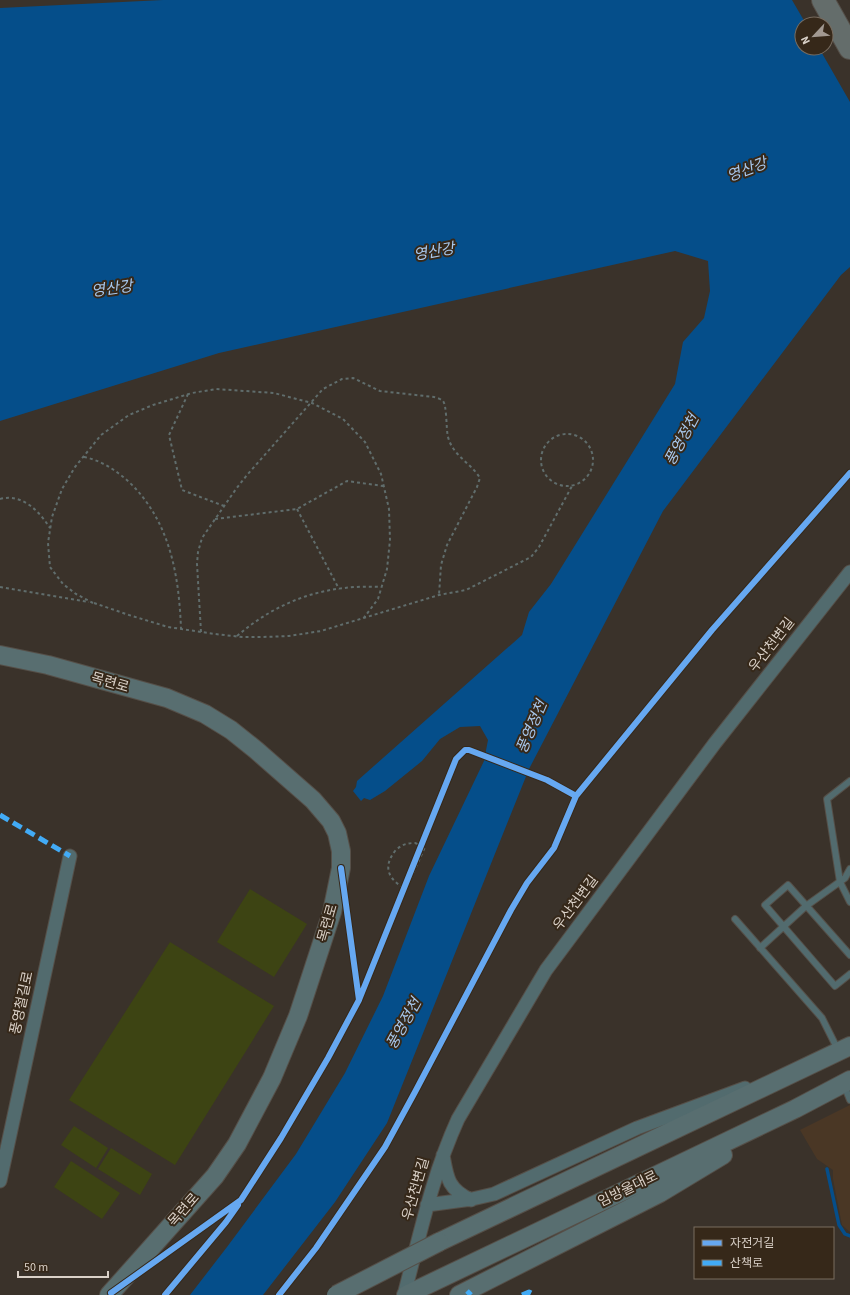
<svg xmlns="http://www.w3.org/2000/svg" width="850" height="1295" viewBox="0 0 850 1295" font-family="'Source Sans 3','Noto Sans KR',sans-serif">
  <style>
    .built { fill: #4a3725 }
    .green { fill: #3d4413 }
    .water { fill: #054e8a; fill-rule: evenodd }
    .pier { fill: #3a322a }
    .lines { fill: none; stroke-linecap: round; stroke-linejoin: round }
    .stream { stroke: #054e8a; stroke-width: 3.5 }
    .lane-casing { stroke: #554f48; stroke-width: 8 }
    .street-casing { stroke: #554f48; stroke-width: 15 }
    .secondary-casing { stroke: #554f48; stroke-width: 20 }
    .highway-casing { stroke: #554f48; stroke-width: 24 }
    .path { stroke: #606d6c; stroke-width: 2; stroke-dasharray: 3 3; stroke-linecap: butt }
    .lane { stroke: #526b6e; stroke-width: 6 }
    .street { stroke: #526b6e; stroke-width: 13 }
    .secondary { stroke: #586e70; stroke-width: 18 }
    .highway { stroke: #646d6b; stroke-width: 22 }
    .secondary-bridge-casing { stroke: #554f48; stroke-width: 20; stroke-linecap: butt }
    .secondary-bridge { stroke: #586e70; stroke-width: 18 }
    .quiet { stroke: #42abf6; stroke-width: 5; stroke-dasharray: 10 5; stroke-linecap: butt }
    .cycleway-casing { stroke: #362819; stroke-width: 8 }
    .cycleway { stroke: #66a8f1; stroke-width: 6 }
    .labels { text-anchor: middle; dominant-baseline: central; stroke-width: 4; stroke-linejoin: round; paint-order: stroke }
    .street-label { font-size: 14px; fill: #dad1c8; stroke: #362819 }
    .water-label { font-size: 15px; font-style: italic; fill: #a8c8ed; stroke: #362819 }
  </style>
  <rect width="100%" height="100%" fill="#3a322a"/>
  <path class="built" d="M850 1105V1232L842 1225 833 1179V1170L817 1159 800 1130Z"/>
  <path class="green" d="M250 889 307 924 274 977 217 942Z
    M170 942 274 1006 175 1165 69 1100Z
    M74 1126 108 1148 96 1168 61 1145Z
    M111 1148 152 1174 140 1195 98 1169Z
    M71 1161 120 1193 102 1219 54 1187Z"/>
  <path class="water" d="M163 0H850V267L841 275 663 511 529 769 387 1123 335 1202 263 1295H190L227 1247 296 1154 345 1073 383 996 429 876 484 761 488 740 480 726 460 727 440 739 422 761 385 791 370 800 364 798 361 801 353 791 356 787 357 781 522 635 529 612 551 584 675 384 683 342 704 318 710 291 708 261 675 251 219 353 0 421V8ZM802 24H826V48H802Z"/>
  <path class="pier" d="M792 0H850V102L819 48H826V24H806Z"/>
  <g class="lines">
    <path class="stream" d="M827 1169 839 1225 845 1234 850 1236"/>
    <g class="lane-casing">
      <path id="lane" d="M850 781 827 799 840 882 850 902
        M735 919 822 1018 838 1050
        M760 948 806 906 845 878 850 869
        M850 955 788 885 765 905 835 986 850 974
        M844 1085 850 1100"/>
    </g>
    <g class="street-casing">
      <path id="street" d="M443 1155C447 1178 448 1189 471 1200
        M0 1181 70 856
        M427 1205 472 1199 494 1194 637 1128 745 1088
        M404 1295C420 1235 432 1176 458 1119L546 970 715 743 850 572"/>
    </g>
    <g class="secondary-casing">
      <path id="secondary" d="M0 655 48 665 167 698 205 714 231 730 256 750 313 800 331 821 337 833 341 851V868L332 912 298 1016 272 1078 237 1144 215 1176 109 1295
        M439 1242 850 1046
        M406 1295 795 1109 850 1080
        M459 1295 660 1193 723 1155"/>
    </g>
    <g class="highway-casing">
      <path id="highway" d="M823 0 850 48"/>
    </g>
    <path class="path" d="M188 394 169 435 182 490 224 506
      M541 460a26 26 0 1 1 52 0a26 26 0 1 1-52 0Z
      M84 457C100 460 116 470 129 482 170 521 179 575 181 629
      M0 499C22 493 39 511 50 528
      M297 509 339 589
      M215 519 297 509 347 481 383 486
      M0 587 89 602
      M93 603 76 594 63 584 50 567 48 543 52 517 62 489 75 467 101 435 129 415 153 405 192 393 216 389 274 393 312 403 343 419 365 442 381 474 389 509 390 540 387 569 378 599 363 619
      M94 603 129 615 168 627 215 634 242 637H263L289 636 321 631 439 595 466 590 531 557 539 547 572 486
      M201 632 197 564 198 552 202 538 236 489 247 475 323 389 342 379 353 378 380 391 434 397C437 398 441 399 443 401 447 406 446 429 448 437 453 456 471 463 480 478L477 487 447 545 441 565 439 595
      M237 636C279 600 326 584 381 587
      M415 843 425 847 406 889C389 880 382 868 395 851 401 845 406 843 415 843Z"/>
    <use href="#lane" class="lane"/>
    <use href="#street" class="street"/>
    <use href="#secondary" class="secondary"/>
    <use href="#highway" class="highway"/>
    <g class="secondary-bridge-casing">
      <path id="secondary-bridge" d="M336 1295 439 1242"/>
    </g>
    <use href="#secondary-bridge" class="secondary-bridge"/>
    <path class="quiet" d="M0 815 70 856
      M467 1291 471 1295
      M522 1295 529 1292 535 1295"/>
    <g class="cycleway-casing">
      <path id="cycleway" d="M576 796 712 630 850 473
        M111 1293 241 1200 281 1138 328 1058 359 1000
        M165 1295 226 1222 238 1205
        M279 1295 316 1248 385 1147 415 1092 511 910 527 883 554 848 576 796 547 780 469 750H465L456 759 359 1000 341 868"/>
    </g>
    <use href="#cycleway" class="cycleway"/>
  </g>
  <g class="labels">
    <g class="street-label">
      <text transform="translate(772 645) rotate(-52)">우산천변길</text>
      <text transform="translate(110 683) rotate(16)">목련로</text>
      <text transform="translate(576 903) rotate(-53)">우산천변길</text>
      <text transform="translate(328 923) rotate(-74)">목련로</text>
      <text transform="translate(22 1003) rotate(-78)">풍영철길로</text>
      <text transform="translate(416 1189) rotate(-74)">우산천변길</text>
      <text transform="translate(628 1189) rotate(-26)">임방울대로</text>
      <text transform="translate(184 1210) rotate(-49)">목련로</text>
    </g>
    <g class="water-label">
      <text transform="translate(747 170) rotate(-21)">영산강</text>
      <text transform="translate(434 252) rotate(-10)">영산강</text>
      <text transform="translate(112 289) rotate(-8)">영산강</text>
      <text transform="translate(682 440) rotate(-62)">풍영정천</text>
      <text transform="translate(532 727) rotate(-67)">풍영정천</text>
      <text transform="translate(404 1024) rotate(-61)">풍영정천</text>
    </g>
  </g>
  <rect x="694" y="1227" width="140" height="52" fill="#362819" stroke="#786c5f"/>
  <rect x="702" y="1240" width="20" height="6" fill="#66a8f1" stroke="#786c5f"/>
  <text x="730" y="1247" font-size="12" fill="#dad1c8">자전거길</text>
  <rect x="702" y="1260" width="20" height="6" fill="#42abf6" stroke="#786c5f"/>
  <text x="730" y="1267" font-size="12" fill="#dad1c8">산책로</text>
  <g transform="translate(814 36) rotate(244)"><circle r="19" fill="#362819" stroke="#786c5f"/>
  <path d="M0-3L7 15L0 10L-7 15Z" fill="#a29991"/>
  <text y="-6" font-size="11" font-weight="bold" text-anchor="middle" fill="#dad1c8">N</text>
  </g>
  <path d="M18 1271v6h90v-6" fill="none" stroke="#dad1c8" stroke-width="2"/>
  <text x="24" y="1271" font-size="12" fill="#dad1c8" stroke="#362819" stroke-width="3" paint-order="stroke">50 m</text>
</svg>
